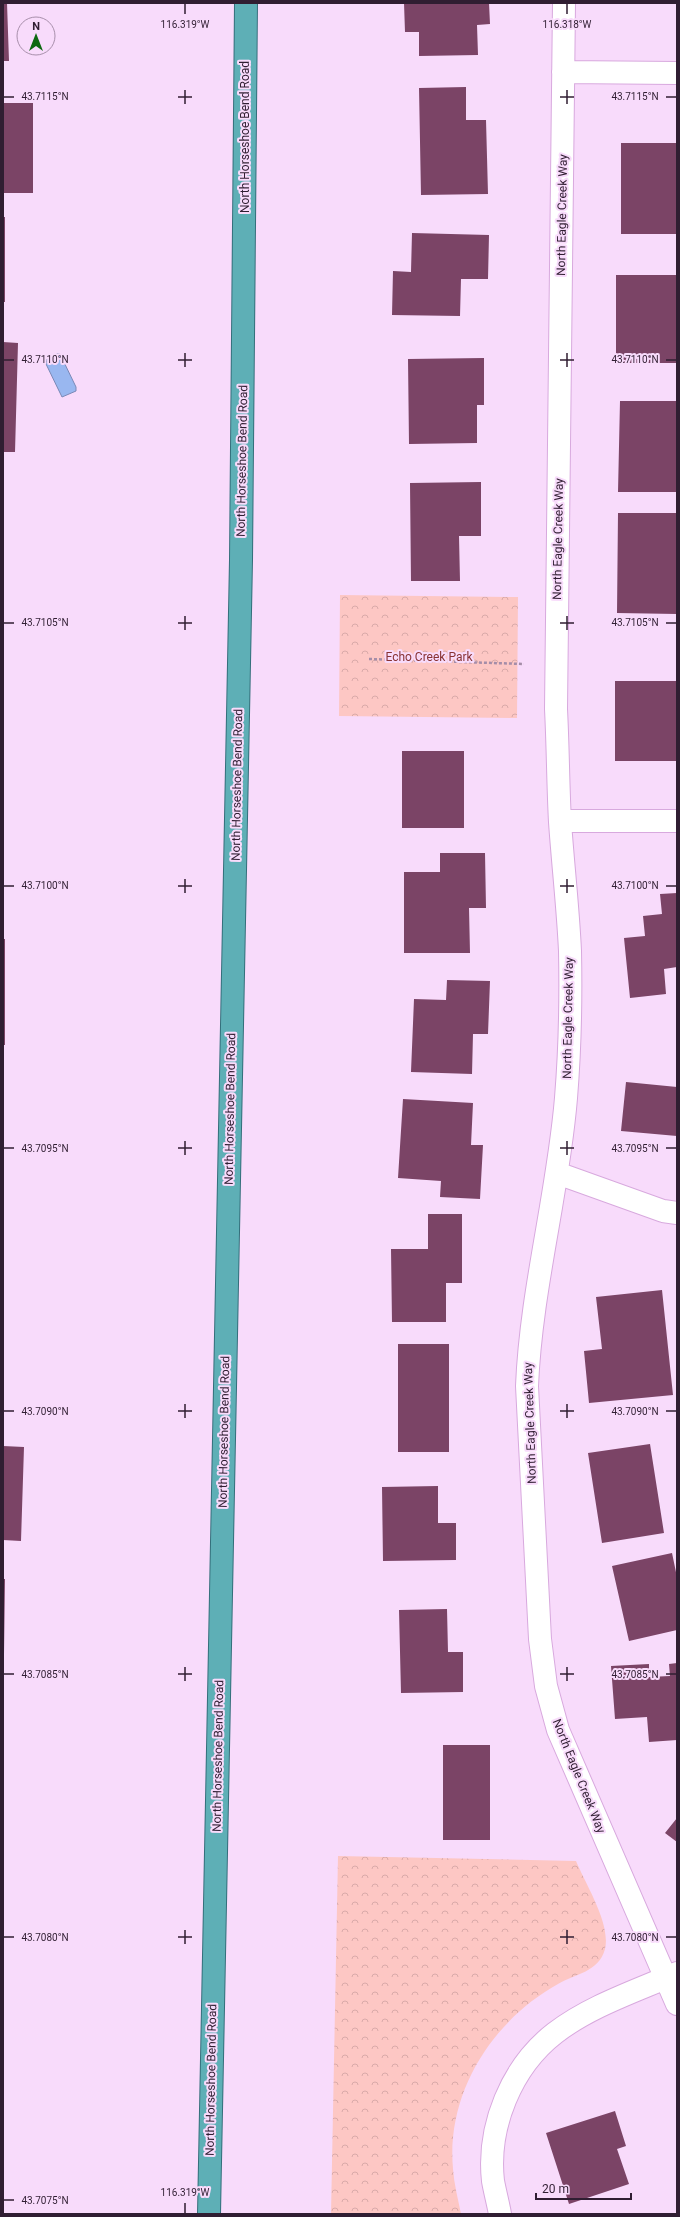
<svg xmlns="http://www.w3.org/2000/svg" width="680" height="2217" viewBox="0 0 680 2217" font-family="Roboto,sans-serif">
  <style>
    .park { fill: url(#park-crowns) }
    .water { fill: #99b7f0; stroke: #7a89b7 }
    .building { fill: #7b4466 }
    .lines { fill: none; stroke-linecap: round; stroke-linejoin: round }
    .minor-casing { stroke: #d8a9de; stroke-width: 24 }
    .trunk-casing { stroke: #346f7b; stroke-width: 24 }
    .path { stroke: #a58da8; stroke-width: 2.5; stroke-dasharray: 3 2; stroke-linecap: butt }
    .minor { stroke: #fff; stroke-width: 22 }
    .trunk { stroke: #5eafb6; stroke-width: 22 }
    .ticks { fill: none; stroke: #301e32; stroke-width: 1.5 }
    .labels { text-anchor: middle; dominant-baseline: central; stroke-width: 4; stroke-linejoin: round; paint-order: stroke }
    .street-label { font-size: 12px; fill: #301e32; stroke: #f8dbfb }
    .park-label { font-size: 12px; fill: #883233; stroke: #f8dbfb }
    .ticks-label { font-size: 10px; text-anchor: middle; fill: #301e32; stroke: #f8dbfb; stroke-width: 4; stroke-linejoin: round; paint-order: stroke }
  </style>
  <defs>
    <pattern id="park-crowns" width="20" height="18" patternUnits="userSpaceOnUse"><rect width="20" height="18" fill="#fdc7c4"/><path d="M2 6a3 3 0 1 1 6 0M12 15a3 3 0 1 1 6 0" fill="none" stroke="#d9aaa9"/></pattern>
  </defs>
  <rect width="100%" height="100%" fill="#f8dbfb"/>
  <path class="park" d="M340 595 518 597 517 718 339 716Z
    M338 1856 576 1861C586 1885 611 1924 605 1949 599 1972 575 1974 558 1984 493 2020 446 2092 453 2169 454 2184 458 2199 461 2214H331Z"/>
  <path class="water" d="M57 354H60L76 387V391L62 397 46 364 47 359Z"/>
  <path class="building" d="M3 3H7L9 61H3Z
    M404 3H489L490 24 477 25 478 55 419 56V32H405Z
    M466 87V120H486L488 194 421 195 419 88Z
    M3 103H33V193H3Z
    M621 143H677V234H621Z
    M3 217H5V302H3Z
    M412 233 489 235 488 279H461L460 316 392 315 393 271 411 272Z
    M616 275H677V363H616Z
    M3 342 18 343 15 452H3Z
    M484 358V405H477V443L409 444 408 359Z
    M620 401H677V492H618Z
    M481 482V536H459L460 581H411L410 483Z
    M618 513H677V614L617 613Z
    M615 681H677V761H615Z
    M402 751H464V828H402Z
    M440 853H485L486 908H469L470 953H404V872H440Z
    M677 893V967L664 969 666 994 630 998 624 938 645 936 643 916 662 914 660 894Z
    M3 939H5V1045H3Z
    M447 980 490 981 488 1034H473L472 1074 411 1072 414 999 446 1000Z
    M626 1082 677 1087V1136L621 1131Z
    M403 1099 473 1103 471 1145H483L480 1199 440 1197 441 1181 398 1178Z
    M428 1214H462V1283H446V1322H392L391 1249H428Z
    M662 1290 673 1395 589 1403 584 1351 602 1349 596 1297Z
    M398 1344H449V1452H398Z
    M650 1444 664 1533 602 1543 588 1453Z
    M3 1446 24 1447 21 1541 3 1540Z
    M438 1486V1523H456V1560L383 1561 382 1487Z
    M672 1553 677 1577V1630L629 1641 612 1566Z
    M3 1579H5L4 1654H3Z
    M447 1609 448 1652H463V1692L401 1693 399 1610Z
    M677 1663V1740L649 1742 647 1717 615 1719 611 1666 649 1664V1677L670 1676 669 1664Z
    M443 1745H490V1840H443Z
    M677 1818V1842L665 1833Z
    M615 2111 626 2146 617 2149 629 2184 569 2204 546 2133Z"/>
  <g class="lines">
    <g class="minor-casing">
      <path id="minor" d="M564 3 556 709C558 747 558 785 560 822 563 865 568 908 570 951 571 1000 570 1049 566 1098 558 1195 531 1289 527 1386L540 1639 546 1686 558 1730 677 2004
        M563 72 677 73
        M560 821H677
        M557 1173 663 1211 677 1213
        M500 2214C498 2203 495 2192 493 2181 487 2127 511 2067 555 2033 590 2006 636 1991 677 1973"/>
    </g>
    <g class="trunk-casing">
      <path id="trunk" d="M209 2214 241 560 246 3"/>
    </g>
    <path class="path" d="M369 659 524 664"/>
    <use href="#minor" class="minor"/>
    <use href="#trunk" class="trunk"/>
  </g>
  <path class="ticks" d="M185 4V14M567 4V14M185 90V104M567 90V104M4 97H14M178 97H192M560 97H574M666 97H676M185 353V367M567 353V367M4 360H14M178 360H192M560 360H574M666 360H676M185 616V630M567 616V630M4 623H14M178 623H192M560 623H574M666 623H676M185 879V893M567 879V893M4 886H14M178 886H192M560 886H574M666 886H676M185 1141V1155M567 1141V1155M4 1148H14M178 1148H192M560 1148H574M666 1148H676M185 1404V1418M567 1404V1418M4 1411H14M178 1411H192M560 1411H574M666 1411H676M185 1667V1681M567 1667V1681M4 1674H14M178 1674H192M560 1674H574M666 1674H676M185 1930V1944M567 1930V1944M4 1937H14M178 1937H192M560 1937H574M666 1937H676M4 2200H14M185 2203V2213"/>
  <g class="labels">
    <g class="street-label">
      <text transform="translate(245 137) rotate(-90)">North Horseshoe Bend Road</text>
      <text transform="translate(562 215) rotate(-89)">North Eagle Creek Way</text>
      <text transform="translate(242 461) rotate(-89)">North Horseshoe Bend Road</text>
      <text transform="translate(558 539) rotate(-89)">North Eagle Creek Way</text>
      <text transform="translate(237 785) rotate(-89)">North Horseshoe Bend Road</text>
      <text transform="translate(568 1018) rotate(-89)">North Eagle Creek Way</text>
      <text transform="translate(230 1109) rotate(-89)">North Horseshoe Bend Road</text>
      <text transform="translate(530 1423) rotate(-92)">North Eagle Creek Way</text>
      <text transform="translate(224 1432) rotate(-89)">North Horseshoe Bend Road</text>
      <text transform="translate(218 1756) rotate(-89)">North Horseshoe Bend Road</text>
      <text transform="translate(579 1776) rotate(68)">North Eagle Creek Way</text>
      <text transform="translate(211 2080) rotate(-89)">North Horseshoe Bend Road</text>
    </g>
    <g class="park-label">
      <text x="429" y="657">Echo Creek Park</text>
    </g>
  </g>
  <g class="ticks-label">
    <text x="185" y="28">116.319°W</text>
    <text x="567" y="28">116.318°W</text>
    <text x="45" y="100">43.7115°N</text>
    <text x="635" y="100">43.7115°N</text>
    <text x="45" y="363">43.7110°N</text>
    <text x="635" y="363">43.7110°N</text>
    <text x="45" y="626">43.7105°N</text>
    <text x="635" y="626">43.7105°N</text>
    <text x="45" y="889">43.7100°N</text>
    <text x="635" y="889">43.7100°N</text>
    <text x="45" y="1152">43.7095°N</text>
    <text x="635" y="1152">43.7095°N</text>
    <text x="45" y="1415">43.7090°N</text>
    <text x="635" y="1415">43.7090°N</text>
    <text x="45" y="1678">43.7085°N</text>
    <text x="635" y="1678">43.7085°N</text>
    <text x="45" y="1941">43.7080°N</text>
    <text x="635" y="1941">43.7080°N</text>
    <text x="185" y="2196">116.319°W</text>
    <text x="45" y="2204">43.7075°N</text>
  </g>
  <rect width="680" height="2217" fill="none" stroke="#301e32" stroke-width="8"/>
  <g transform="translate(36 36)"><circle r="19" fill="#f8dbfb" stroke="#a88fab"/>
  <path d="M0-3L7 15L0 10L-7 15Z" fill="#0e6911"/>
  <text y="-6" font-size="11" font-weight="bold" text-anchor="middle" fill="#301e32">N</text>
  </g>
  <path d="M536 2193v6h95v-6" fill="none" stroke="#301e32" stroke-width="2"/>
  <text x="542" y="2193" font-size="12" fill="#301e32" stroke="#f8dbfb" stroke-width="3" paint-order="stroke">20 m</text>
</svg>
